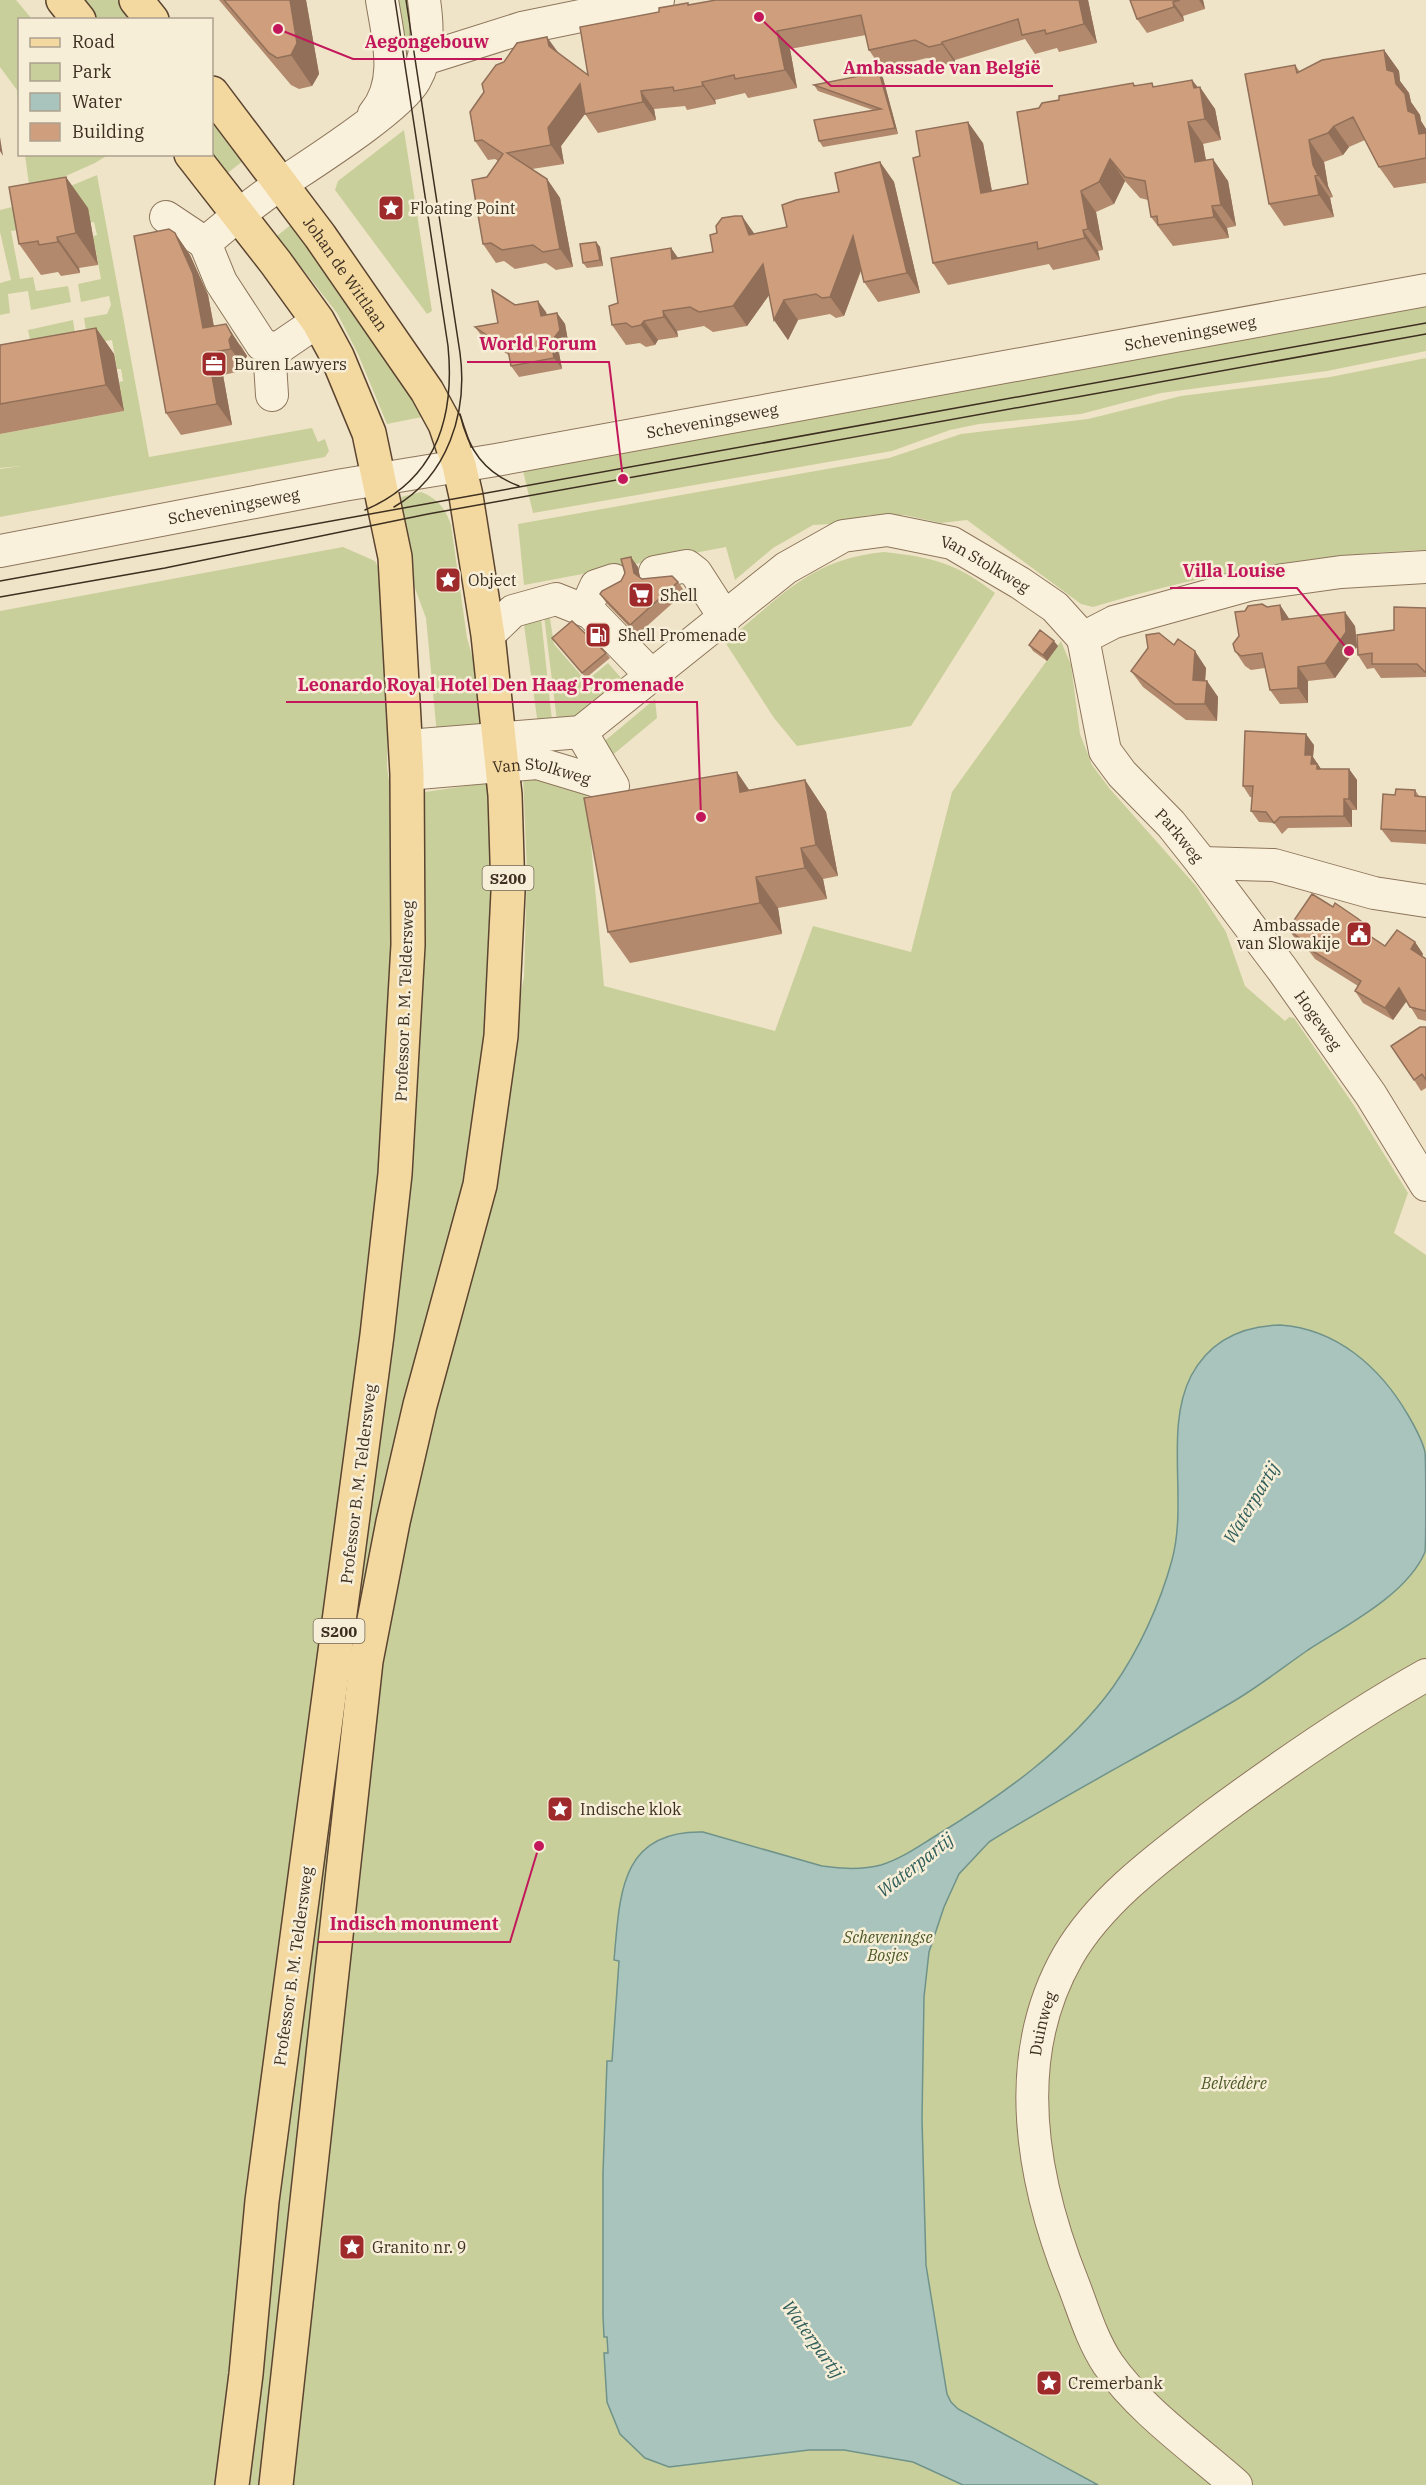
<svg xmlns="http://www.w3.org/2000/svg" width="1426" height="2485" viewBox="0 0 1426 2485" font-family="'IBM Plex Serif',serif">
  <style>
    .green { fill: #c9cf9b }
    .water { fill: #a9c4bc; stroke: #6f938a; stroke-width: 1.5 }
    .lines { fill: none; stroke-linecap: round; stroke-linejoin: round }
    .minor-casing { stroke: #8d765c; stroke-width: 34 }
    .major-casing { stroke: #5b4430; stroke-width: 36 }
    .minor { stroke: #faf1dc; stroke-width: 32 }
    .major { stroke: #f3d9a0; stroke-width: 33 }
    .tram { stroke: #3d2e20; stroke-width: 1.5 }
    .wall { fill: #b2896c }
    .shaded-wall { fill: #916f58 }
    .building { fill: #cf9f7d; stroke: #916f58; stroke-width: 1.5 }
    .labels { text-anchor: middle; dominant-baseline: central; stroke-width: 5; stroke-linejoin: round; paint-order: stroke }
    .shield { fill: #f7eed8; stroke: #756857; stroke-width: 1.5 }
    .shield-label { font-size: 15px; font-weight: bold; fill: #3d2e20 }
    .poi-label { font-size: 16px; fill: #3d2e20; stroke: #f7eed8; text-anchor: start }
    .street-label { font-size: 16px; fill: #3d2e20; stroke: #f7eed8 }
    .park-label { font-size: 16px; font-style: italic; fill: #4d5a26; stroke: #f7eed8 }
    .water-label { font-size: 18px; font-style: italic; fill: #2f5d5a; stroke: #f7eed8 }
    .leader { fill: none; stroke: #c2185b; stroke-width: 2 }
    .callout-dot { fill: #c2185b; stroke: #f7eed8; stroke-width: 2 }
    .callout-label { font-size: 18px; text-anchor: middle; font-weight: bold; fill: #c2185b; stroke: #f7eed8; stroke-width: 5; stroke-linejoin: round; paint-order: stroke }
  </style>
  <rect width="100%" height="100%" fill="#f0e4c8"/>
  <path class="green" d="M0 0H16L32 19 20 20 19 111 17 90 0 67Z
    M82 0H120L137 19H98Z
    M387 0H417L404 86Z
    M212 110 247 158 225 175 212 154Z
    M404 130 432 311 427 314 335 190 338 181Z
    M25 155H108L95 163 30 192Z
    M97 175 149 457 312 428 318 442 325 439 329 451 325 457 0 517V469L21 466 0 468V434L124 411 119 382 123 381 121 369H117L112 340 88 344 84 318 107 314 111 305 109 296 81 302 78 284 101 279 93 236 97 235 94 222 11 231 20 279 33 277 36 291 68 286 71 302 31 310 28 291 8 294 10 313 0 315V283L11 280 0 232V210L32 202Z
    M293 223 427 416 387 424 358 354 337 313 277 236Z
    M1426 296V351L1327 371 1161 393 1081 414 979 424 950 430 892 451 533 513 520 458Z
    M73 320 79 361 36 368 28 330Z
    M1426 358V550C1311 554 1202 574 1093 607L1081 604 967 520 941 523 904 515H870L832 524 813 525 773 548 735 580 726 547 524 585 518 524 889 458 961 434 1088 419 1181 396 1330 377Z
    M421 492C437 498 446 509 451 525L467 638 485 701 487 729 437 735 426 618 414 586 401 497Z
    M343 547 375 561 390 592 387 767 392 802V948L385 1153 229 2368 219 2485H0V611Z
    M884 552C935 558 954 562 995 593L911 726 797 746 774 718 725 642C782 597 807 560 884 552Z
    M548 606 554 644 586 681 608 663 629 687 558 729 543 608Z
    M540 608 553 730 539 732 522 611Z
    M1061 641 1071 665 1080 734 1092 765 1110 789 1196 886 1226 932 1245 986 1285 1021 1289 1017 1294 1018 1353 1104 1408 1193 1394 1233 1426 1255V2485H292L380 1668 524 977 527 871 523 776 583 759 655 699 657 718 585 778 604 986 775 1031 813 926 911 952 952 792Z
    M493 782 497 884 478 1128 345 1754 335 1752 418 793Z
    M328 1802 340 1803 264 2485H244Z"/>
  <path class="water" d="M1280 1325C1337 1329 1380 1367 1408 1415 1415 1427 1422 1439 1425 1452 1426 1462 1426 1543 1425 1552 1407 1595 1345 1626 1308 1650 1282 1668 1257 1688 1229 1704 1150 1751 1068 1793 989 1842L959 1874 944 1907 929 1952 924 1997 922 2119 926 2265 947 2394 951 2402 958 2409 1098 2485H963L913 2462 844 2450H809L669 2467 645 2458 620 2434 607 2402 604 2353H608L607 2337H604L603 2316V2173L607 2061H612L619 1961 614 1960C620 1896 619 1830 703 1832L822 1866C842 1869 862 1870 881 1865 901 1859 919 1846 937 1835 1001 1796 1069 1748 1113 1687 1139 1650 1160 1604 1172 1560 1188 1501 1164 1429 1191 1376 1210 1340 1241 1326 1280 1325Z"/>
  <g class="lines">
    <g class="minor-casing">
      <g id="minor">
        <path d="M424 59 522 28 658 0"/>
        <path d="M374 114C401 82 388 38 382 0"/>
        <path d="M166 217 205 243"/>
        <path d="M318 321 277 349 262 345 221 282 205 243C229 223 254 201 281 184 311 164 400 108 415 80 429 55 428 27 424 0"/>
        <path d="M272 395 270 363 277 349"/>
        <path id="s1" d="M0 551 343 485 496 460 1426 290"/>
        <path d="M655 572 687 566 696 573 725 618"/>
        <path d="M585 610 596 586 614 580"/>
        <path d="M488 635 513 611 556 599 591 613 652 676"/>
        <path id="s2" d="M1083 638 1105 751 1122 774 1171 824 1202 863 1282 969 1371 1095 1426 1185"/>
        <path d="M1083 638 1114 622 1248 585 1341 572 1426 567"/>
        <path id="s3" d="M407 746 581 732 786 568 843 536 888 530 952 543 1020 583 1055 607 1083 638"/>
        <path id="s4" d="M407 774 537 763 613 786 581 732"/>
        <path d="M1202 863 1274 865 1374 893 1426 901"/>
        <path id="s5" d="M1236 2485C1193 2447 1141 2411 1108 2364 1092 2340 1084 2312 1074 2286 1032 2182 1009 2059 1068 1956 1101 1899 1161 1856 1213 1816 1282 1765 1351 1717 1426 1675"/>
      </g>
    </g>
    <g class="major-casing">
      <g id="major">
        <path d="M63 0 79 20"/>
        <path d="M136 0 152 20"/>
        <path id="s6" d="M212 93 320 236 427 391 445 424 459 465 466 496 488 635 505 795 508 892 501 1036 480 1185 420 1405 393 1522 366 1661 276 2485"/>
        <path d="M191 154 276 263 318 321 337 356 369 433 395 557 407 774 408 945 395 1174 377 1335 262 2201 246 2374 232 2485"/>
      </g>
    </g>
    <use href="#minor" class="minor"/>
    <use href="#major" class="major"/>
    <path class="tram" d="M460 414C468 449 484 473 519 486
      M394 507C448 476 468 412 460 353L406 0
      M365 510C436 480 455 417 448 346L395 0
      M0 581 1426 323
      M0 597 165 568 428 514 1426 334"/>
  </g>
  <path class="wall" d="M219 0H306L319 74 312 86 299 89 291 85Z
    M716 0H1088L1097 43 1059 52 1057 48 1035 54 1025 39 955 60V63L942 65 927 58 882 69 869 50 866 35 790 49 797 88 748 98 745 93 715 100 716 104 687 110 685 106 654 109 656 120 598 133 585 114 561 146 564 164 532 169 547 179 560 198 573 267 556 270 546 263 515 269 504 261 496 263 483 244 487 177 498 161 495 159 488 160 475 141 504 62 558 53 588 75 659 12Z
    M1130 0H1203L1205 9 1183 16 1184 21 1147 33 1137 19Z
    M1384 50 1399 71 1400 81 1409 93 1411 102 1420 115 1421 121 1426 129V183L1394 188 1379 167 1365 140 1349 147 1343 155 1324 162 1328 186 1333 197 1330 198 1334 217 1284 226 1269 204 1295 65 1300 72Z
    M879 72 883 78 898 134 823 147 819 141 873 110 818 91 814 85Z
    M1133 83 1136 86 1198 88 1215 109 1221 140 1203 144 1206 160 1228 181 1236 226 1227 228 1229 238 1173 246 1151 217 1148 200 1140 198 1125 181 1114 204 1096 212 1103 250 1098 251 1100 260 1053 270 1049 264 948 285 933 263 983 143 992 191 1028 184 1039 108Z
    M880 162 894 182 920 293 878 302 864 282 861 271 844 316 836 318 830 314 798 320 788 340 774 320 769 295 747 326 713 332 704 326 677 331 678 337 658 340 655 345 646 347 640 343 626 345 612 325 618 303 671 248 678 258 713 252 754 234 787 227 839 192Z
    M88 208 98 265 79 268 80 273 61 276 58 272 41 275 19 244Z
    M175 233 190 255 208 295 214 326 241 346 247 356 244 362 246 370 223 375 232 425 181 435 166 413Z
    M596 242 600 247 603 266 587 268 583 263Z
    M515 305 546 312 547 315 557 313 565 324 568 341 559 353 562 369 519 377 511 366 510 356 483 338 475 327 498 323Z
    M96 328 114 354 124 411 0 434V345Z
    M638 567 640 578 642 579 678 582 685 592 637 635 607 604 600 594 621 581Z
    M1280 605 1289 619 1355 626 1357 647 1335 678 1308 681V703L1280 704 1270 690 1265 668 1251 670 1245 666 1235 651 1267 607Z
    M1426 608V677L1381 678 1374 668 1367 669 1358 655Z
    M552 638 606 653 610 658 586 678Z
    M1029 645 1058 646 1047 661 1033 651Z
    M1174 645 1206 668 1205 681H1207L1218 697 1217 721 1186 720 1143 687 1131 671Z
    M1314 745 1313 757 1321 769H1349L1357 780V810H1352V827L1288 828 1282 834 1274 823 1259 822 1251 811 1252 797H1250L1243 786Z
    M805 780 826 812 838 876 823 879 827 899 778 908 782 934 630 963 608 932 750 791Z
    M1415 790 1419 796 1426 797V844L1391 842 1381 829 1395 795Z
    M1333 907 1362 922 1370 934 1369 936 1385 946 1415 942 1423 954 1422 956 1426 959V1021L1418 1019 1407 1001 1393 1020 1363 1003 1355 991 1358 986 1315 959 1309 951 1297 941 1288 929Z
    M1426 1027V1088L1421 1091 1414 1080Z"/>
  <path class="shaded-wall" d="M290 0H306L319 74 312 86 291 55Z
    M1079 0H1088L1097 43 1084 24Z
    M1199 0H1203L1205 9Z
    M1173 2 1183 16 1184 21 1174 7Z
    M777 31 790 49 797 88 785 70Z
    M547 37 560 55 549 46Z
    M942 42 955 60V63L942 44Z
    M1384 50 1399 71 1400 81 1409 93 1411 102 1420 115 1421 121 1426 129V144L1419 134 1387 70Z
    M879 72 883 78 898 134 895 128Z
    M1192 80 1201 91 1200 87 1215 109 1221 140 1205 119 1194 88Z
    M702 82 715 100 716 104 703 86Z
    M580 84 593 103 561 146 564 164 551 145 548 128Z
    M641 91 654 109 656 120 643 102Z
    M968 122 983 143 996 214 981 193Z
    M1188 122 1203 144 1210 184 1195 162Z
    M1334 126 1349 147 1343 155 1328 133Z
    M0 137 3 156 0 151Z
    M1309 140 1324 162 1328 186 1333 197 1318 175 1313 165Z
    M1110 159 1125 181 1114 204 1099 182Z
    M1213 159 1228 181 1236 226 1221 205Z
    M880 162 894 182 920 293 907 273Z
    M1315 176 1330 198 1334 217 1319 195Z
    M66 177 88 208 98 265 76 233Z
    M547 179 560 198 573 267 560 249Z
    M1081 191 1096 212 1103 250 1088 229Z
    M1212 206 1227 228 1229 238 1214 217Z
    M742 216 756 236 749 235Z
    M1083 230 1098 251 1100 260 1085 238Z
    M175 233 190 255 208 295 218 350 203 328Z
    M853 236 866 256 844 316 830 297Z
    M57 237 79 268 80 273 58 242Z
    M596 242 600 247 603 266 600 260Z
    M671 248 685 268 672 259Z
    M763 264 777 284 747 326 733 306Z
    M784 300 798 320 788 340 774 320Z
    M538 301 546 312 549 327 541 316Z
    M663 311 677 331 678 337 664 317Z
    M557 313 565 324 568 341 559 353 562 369 554 358 551 342Z
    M644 321 658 340 655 345 641 325Z
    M226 324 247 356 244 362 246 370 231 349Z
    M96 328 114 354 124 411 106 385Z
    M208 353 223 375 232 425 217 404Z
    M631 557 638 567 641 583 634 573Z
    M1280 605 1290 620H1282Z
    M1345 612 1355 626 1357 647 1335 678 1325 663Z
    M1054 641 1058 646 1047 661 1043 655Z
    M1195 651 1206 668 1204 697 1193 680Z
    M1298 667 1308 681V703L1298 688Z
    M1207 681 1218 697 1217 721 1205 704Z
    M1306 734 1314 745 1313 757 1325 775H1319L1305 755Z
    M1349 769 1357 780V810L1349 799Z
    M737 772 758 803 740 792Z
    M805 780 826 812 838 876 816 845Z
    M1344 799 1352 810V827L1344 816Z
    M801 848 823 879 827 899 805 868Z
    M756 877 778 908 782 934 760 903Z
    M1362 922 1370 934 1366 940 1358 928Z
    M1415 942 1423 954 1420 961 1411 949Z
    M1399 988 1407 1000 1393 1020 1385 1008Z"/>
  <path class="building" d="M224 0H290L297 43 291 55 277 58 269 53Z
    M716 0H1079L1084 24 1046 34 1045 30 1022 35 1018 19 942 42V44L929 47 915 40 869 50 861 15 777 31 785 70 735 79 734 75 702 82 703 86 674 91 673 87 641 91 643 102 585 114 580 84 548 128 551 145 507 153 547 179 560 249 543 252 533 245 502 250 491 243 483 244 472 180 487 177 503 154 482 140 475 141 470 112 484 92 482 84 496 65 504 62 517 43 547 37 549 46 588 75 580 27 659 12V8L688 3V5Z
    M1130 0H1180L1173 2 1174 7 1137 19Z
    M1384 50 1387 70 1394 72 1396 84 1405 94 1408 111 1415 114 1419 134 1426 133V158L1379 167 1353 117 1334 126 1328 133 1309 140 1313 165 1318 175 1315 176 1319 195 1269 204 1245 74 1295 65 1297 73 1322 60Z
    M879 72 895 128 819 141 814 120 881 109 814 85Z
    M1192 80 1194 88 1200 87 1205 119 1188 122 1195 162 1213 159 1221 205 1212 206 1214 217 1158 225 1157 216 1151 217 1145 181 1125 177 1110 159 1099 182 1081 191 1088 229 1083 230 1085 238 1038 249 1037 242 933 263 913 158 920 156 916 131 968 122 981 193 1028 184 1017 112 1039 108 1042 103 1059 100V96L1133 83 1134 86 1152 83 1153 87Z
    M880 162 907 273 864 282 853 236 830 297 822 298 816 294 784 300 774 320 763 264 733 306 699 312 690 307 663 311 664 317 644 321 641 325 632 327 626 323 612 325 609 306 618 303 611 258 671 248 672 259 713 252 710 235 717 233 716 226 722 218 735 216H742L749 235 787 227 782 205 796 200 839 192 835 173Z
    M66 177 76 233 57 237 58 242 39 245 38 241 19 244 9 187Z
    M169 229 175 233 193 274 203 328 226 324 232 335 229 340 231 349 208 353 217 404 166 413 134 236Z
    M596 242 600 260 583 263 580 244Z
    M492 290 515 305 538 301 541 316 557 313 560 330 551 342 554 358 511 366 508 350 475 327 498 323Z
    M96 328 106 385 0 404V345Z
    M631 557 634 573 642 579 672 576 678 582 630 625 600 594 602 591 621 581 625 573 621 559Z
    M1262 604 1267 607 1280 605 1282 620 1345 612 1346 632 1325 663 1298 667V688L1270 690 1262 653 1241 656 1235 651 1233 644 1239 636 1235 612 1245 611 1248 606Z
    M1394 607 1426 608V672H1425L1417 664H1372V653L1358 655 1357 635 1394 630Z
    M572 621 606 653 582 673 552 638Z
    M1040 630 1054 641 1043 655 1029 645Z
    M1159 633 1174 645 1178 639 1195 651 1193 680 1207 681 1205 704H1175L1131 671 1148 648 1146 635Z
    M1245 731 1306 734 1305 755H1312L1311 764H1317V769H1349V799H1344V816L1280 817 1274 823 1266 812 1251 811 1253 786H1243Z
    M737 772 740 792 805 780 816 845 801 848 805 868 756 877 760 903 608 932 584 798Z
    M1396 789 1415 790V796L1426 797V831L1381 829 1383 794 1395 795Z
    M1312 894 1333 907 1335 903 1357 918 1362 922 1358 928 1385 946 1397 930 1415 942 1411 949 1426 959V1011L1410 1007 1399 988 1385 1008 1355 991 1361 981 1306 947 1308 945 1288 929Z
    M1420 1027H1426V1080L1422 1074 1414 1080 1391 1046Z"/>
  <defs>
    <g id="sight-square" transform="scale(1.35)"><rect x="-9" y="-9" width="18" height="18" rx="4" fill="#9e2a2b" stroke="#f7eed8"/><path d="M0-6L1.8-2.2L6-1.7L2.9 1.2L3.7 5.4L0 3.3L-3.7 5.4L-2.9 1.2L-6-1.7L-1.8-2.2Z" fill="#fff"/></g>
    <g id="office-square" transform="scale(1.35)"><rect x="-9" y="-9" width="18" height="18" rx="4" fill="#9e2a2b" stroke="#f7eed8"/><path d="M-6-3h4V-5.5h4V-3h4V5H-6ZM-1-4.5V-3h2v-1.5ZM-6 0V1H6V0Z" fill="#fff"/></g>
    <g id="supermarket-square" transform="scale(1.35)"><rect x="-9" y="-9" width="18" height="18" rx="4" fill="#9e2a2b" stroke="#f7eed8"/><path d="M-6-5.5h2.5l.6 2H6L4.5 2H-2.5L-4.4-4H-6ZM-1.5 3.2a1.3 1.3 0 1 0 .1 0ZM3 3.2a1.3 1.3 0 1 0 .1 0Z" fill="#fff"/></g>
    <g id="fuel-square" transform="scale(1.35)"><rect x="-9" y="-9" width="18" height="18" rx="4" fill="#9e2a2b" stroke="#f7eed8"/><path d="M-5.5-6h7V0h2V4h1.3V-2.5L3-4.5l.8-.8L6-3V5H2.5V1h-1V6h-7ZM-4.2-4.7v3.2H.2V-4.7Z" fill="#fff"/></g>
    <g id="civic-square" transform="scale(1.35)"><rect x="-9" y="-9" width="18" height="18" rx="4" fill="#9e2a2b" stroke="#f7eed8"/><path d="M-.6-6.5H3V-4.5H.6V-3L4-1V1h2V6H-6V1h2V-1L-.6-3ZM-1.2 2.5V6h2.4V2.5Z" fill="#fff"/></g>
  </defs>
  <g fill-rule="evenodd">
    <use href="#sight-square" x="391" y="208"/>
    <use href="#office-square" x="214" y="364"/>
    <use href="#sight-square" x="448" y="580"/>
    <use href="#supermarket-square" x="641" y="595"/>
    <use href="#fuel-square" x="598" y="635"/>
    <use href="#civic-square" x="1359" y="934"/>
    <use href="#sight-square" x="560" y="1809"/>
    <use href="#sight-square" x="352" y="2247"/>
    <use href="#sight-square" x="1049" y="2383"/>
  </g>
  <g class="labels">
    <g class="shield">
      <rect x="482.5" y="866" width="51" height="24" rx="4.5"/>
      <rect x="313.5" y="1619" width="51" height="24" rx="4.5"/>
    </g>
    <g class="shield-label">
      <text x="508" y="878">S200</text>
      <text x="339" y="1631">S200</text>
    </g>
    <g class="poi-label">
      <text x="410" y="208">Floating Point</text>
      <text x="234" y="364">Buren Lawyers</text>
      <text x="468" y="580">Object</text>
      <text x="660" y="595">Shell</text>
      <text x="618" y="635">Shell Promenade</text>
      <text x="1340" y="925" text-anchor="end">Ambassade<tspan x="1340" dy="18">van Slowakije</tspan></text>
      <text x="580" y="1809">Indische klok</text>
      <text x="372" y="2247">Granito nr. 9</text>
      <text x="1068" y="2383">Cremerbank</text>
    </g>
    <g class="street-label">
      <text stroke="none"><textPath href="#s6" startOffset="225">Johan de Wittlaan</textPath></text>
      <text stroke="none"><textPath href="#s1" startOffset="1210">Scheveningseweg</textPath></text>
      <text stroke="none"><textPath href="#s1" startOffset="724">Scheveningseweg</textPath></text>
      <text stroke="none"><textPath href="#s1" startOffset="238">Scheveningseweg</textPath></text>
      <text stroke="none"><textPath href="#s3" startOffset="652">Van Stolkweg</textPath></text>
      <text stroke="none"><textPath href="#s4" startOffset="136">Van Stolkweg</textPath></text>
      <text stroke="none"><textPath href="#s2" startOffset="228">Parkweg</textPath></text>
      <text transform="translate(404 1001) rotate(-88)">Professor B. M. Teldersweg</text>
      <text stroke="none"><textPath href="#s2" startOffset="459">Hogeweg</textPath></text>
      <text transform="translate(358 1484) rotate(-83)">Professor B. M. Teldersweg</text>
      <text transform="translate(293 1966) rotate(-82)">Professor B. M. Teldersweg</text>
      <text stroke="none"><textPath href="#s5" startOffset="531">Duinweg</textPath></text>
    </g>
    <g class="park-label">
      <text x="888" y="1937">Scheveningse<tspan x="888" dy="18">Bosjes</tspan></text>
      <text x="1234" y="2083">Belvédère</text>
    </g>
    <g class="water-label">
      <text transform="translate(1251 1503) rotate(-59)">Waterpartij</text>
      <text transform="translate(915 1865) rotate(-38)">Waterpartij</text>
      <text transform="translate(813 2339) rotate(54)">Waterpartij</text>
    </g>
  </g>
  <path class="leader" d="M278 29L353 59H502M759 17L831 86H1053M623 479L609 362H467M1349 651L1297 588H1170M701 817L697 702H286M539 1846L510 1942H318"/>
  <g class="callout-dot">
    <circle cx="278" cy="29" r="6"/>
    <circle cx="759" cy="17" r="6"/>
    <circle cx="623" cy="479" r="6"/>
    <circle cx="1349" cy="651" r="6"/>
    <circle cx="701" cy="817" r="6"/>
    <circle cx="539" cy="1846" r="6"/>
  </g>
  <g class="callout-label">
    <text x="427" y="48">Aegongebouw</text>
    <text x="942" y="74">Ambassade van België</text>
    <text x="538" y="350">World Forum</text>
    <text x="1234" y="577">Villa Louise</text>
    <text x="491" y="691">Leonardo Royal Hotel Den Haag Promenade</text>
    <text x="414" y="1930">Indisch monument</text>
  </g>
  <rect x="18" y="18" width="195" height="138" fill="#f7eed8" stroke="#ada18e" stroke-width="1.5"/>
  <rect x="30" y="38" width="30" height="9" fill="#f3d9a0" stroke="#ada18e" stroke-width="1.5"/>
  <text x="72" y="48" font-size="18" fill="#3d2e20">Road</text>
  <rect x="30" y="63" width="30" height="18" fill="#c9cf9b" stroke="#ada18e" stroke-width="1.5"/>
  <text x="72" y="78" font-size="18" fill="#3d2e20">Park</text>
  <rect x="30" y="93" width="30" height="18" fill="#a9c4bc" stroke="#ada18e" stroke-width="1.5"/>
  <text x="72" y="108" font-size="18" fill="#3d2e20">Water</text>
  <rect x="30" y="123" width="30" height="18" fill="#cf9f7d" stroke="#ada18e" stroke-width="1.5"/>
  <text x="72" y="138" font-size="18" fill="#3d2e20">Building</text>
</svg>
